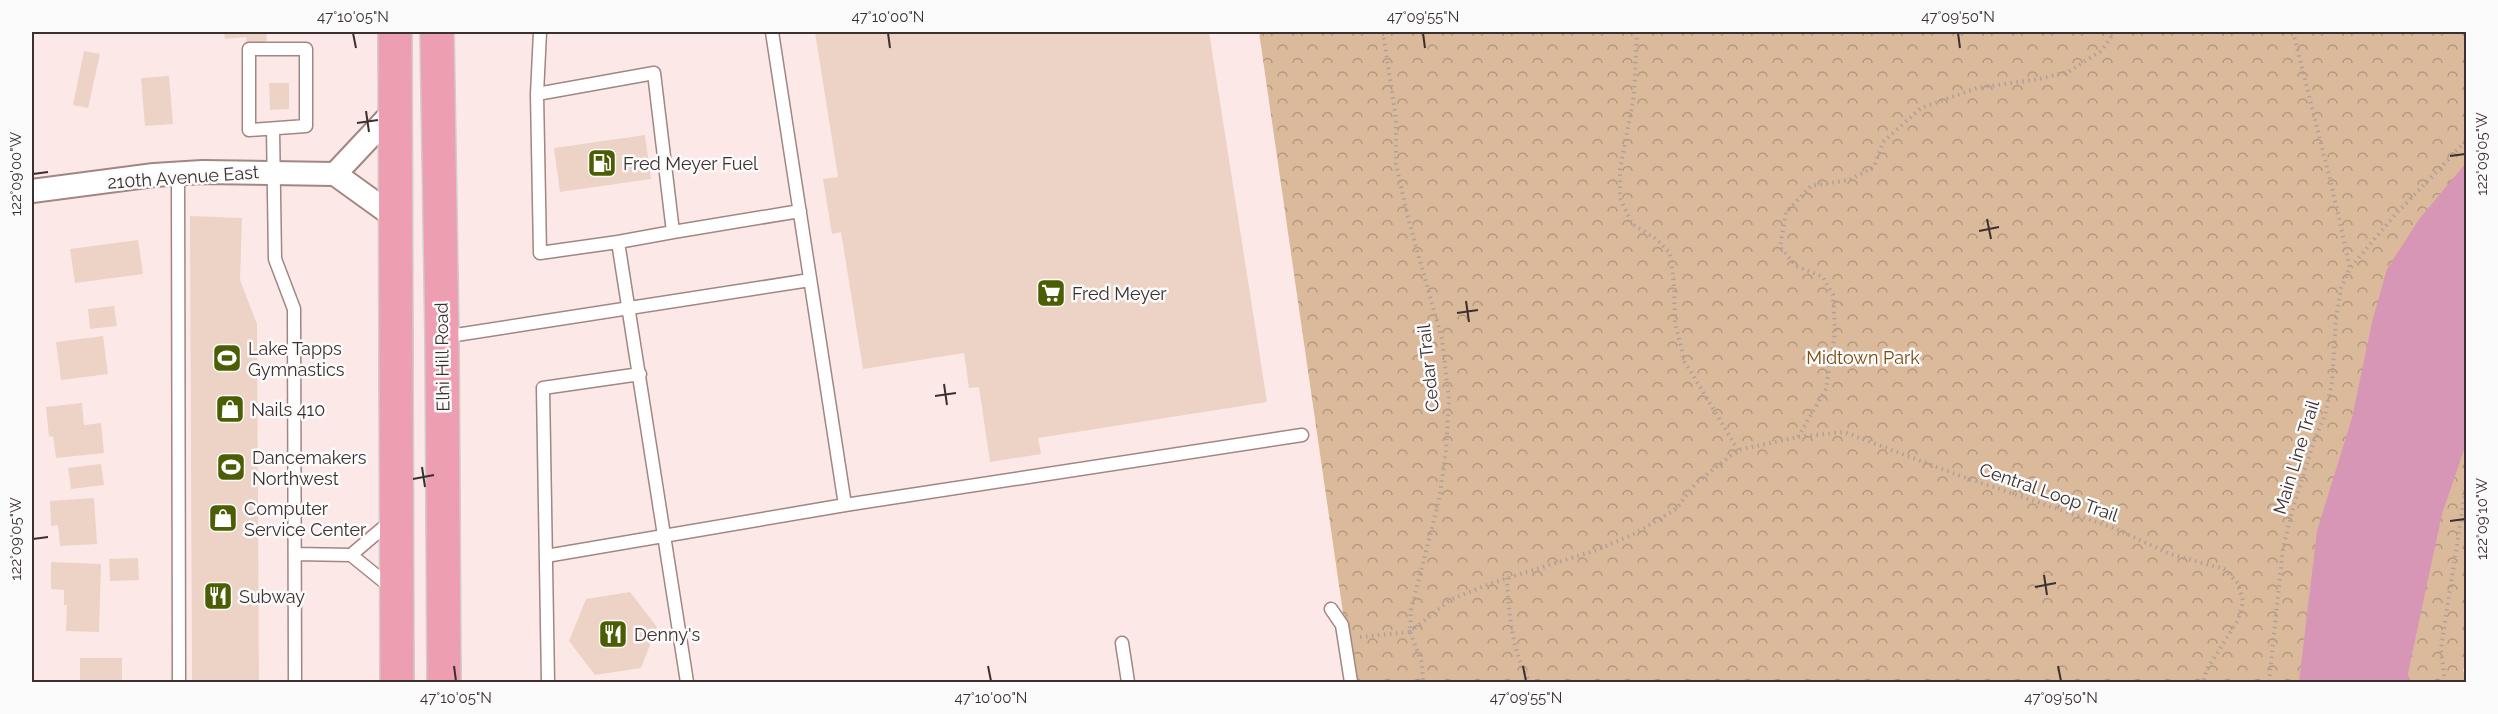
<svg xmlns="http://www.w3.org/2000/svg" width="2498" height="714" viewBox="0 0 2498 714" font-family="Raleway,sans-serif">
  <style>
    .forest { fill: url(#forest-crowns) }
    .water { fill: #d796b5 }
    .building { fill: #edd2c6 }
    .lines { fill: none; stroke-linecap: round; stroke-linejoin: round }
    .lane-casing { stroke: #a18682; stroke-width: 15 }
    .street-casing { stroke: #a18682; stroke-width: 26 }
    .primary-casing { stroke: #d0cdcd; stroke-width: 36 }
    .path { stroke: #af9f9e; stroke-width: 4; stroke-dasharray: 1.5 4.5; stroke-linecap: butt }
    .lane { stroke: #fff; stroke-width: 12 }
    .street { stroke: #fff; stroke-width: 22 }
    .primary { stroke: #ee9eb1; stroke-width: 33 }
    .ticks { fill: none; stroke: #3c302f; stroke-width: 2 }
    .labels { text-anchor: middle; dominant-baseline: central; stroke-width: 5; stroke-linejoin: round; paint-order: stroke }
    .poi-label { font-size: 18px; fill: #3c302f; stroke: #fbfbfb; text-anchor: start }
    .street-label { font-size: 18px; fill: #3c302f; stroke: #fbfbfb }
    .park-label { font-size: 18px; fill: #7a4b11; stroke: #fbfbfb }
    .neatline { fill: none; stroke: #3c302f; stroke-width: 2 }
    .ticks-label { font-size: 15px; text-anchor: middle; fill: #3c302f }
  </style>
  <defs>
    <pattern id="forest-crowns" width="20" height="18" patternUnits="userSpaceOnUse" patternTransform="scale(1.5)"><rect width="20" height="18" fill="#dbba9b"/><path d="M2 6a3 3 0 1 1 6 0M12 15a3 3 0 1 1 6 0" fill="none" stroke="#b3987f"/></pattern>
  </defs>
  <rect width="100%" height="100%" fill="#fce9e7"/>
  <path class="forest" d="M1259 32H2466V663L2463 671 2466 673V682H1353Z"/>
  <path class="water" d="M2466 163V444L2442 514 2408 673 2410 682H2299L2317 531 2352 418 2372 322 2387 269 2420 218Z"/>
  <path class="building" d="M224 32H270V33H266L267 41 247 44 246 37 225 39Z
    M815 32H1209L1267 402 1038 438 1041 454 990 462 979 387 969 388 964 353 863 369 841 232 832 234 823 179 838 177Z
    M84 51 100 54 88 108 73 105Z
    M169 76 173 124 145 126 141 78Z
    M269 83H289V109L270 110Z
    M645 135 651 179 560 192 554 148Z
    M190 216 242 218 240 280 257 324 259 682H192Z
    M138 240 143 274 75 283 70 249Z
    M114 306 117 326 90 329 88 309Z
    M103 336 108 374 61 380 56 342Z
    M82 403 84 425 101 423 104 453 56 458 53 436 49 437 46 407Z
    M101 464 104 485 71 489 68 468Z
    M94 498 97 544 60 546 58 525 51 526 50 501Z
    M138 558 139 580 110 581 109 559Z
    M51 562 101 564 99 632 66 631 67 605H64V590L51 589Z
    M630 592 657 627 641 668 595 675 569 641 586 599Z
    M80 658H122V682H80Z"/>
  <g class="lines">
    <g class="lane-casing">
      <path id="lane" d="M772 32 845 505 1302 435
        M249 49H306V126L249 130Z
        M537 94 540 32
        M273 129 275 259 294 309 295 682
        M178 174 179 682
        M673 232 800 211
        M618 242 540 253 537 94 654 73 673 232 618 242 687 682
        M443 337 810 280
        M391 521 351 555 393 589
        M295 554 351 555
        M546 556 845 505
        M1331 609 1342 625 1351 682
        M1122 643 1128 682
        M548 682 543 388 640 374"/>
    </g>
    <g class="street-casing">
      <path id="street" d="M395 110 335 174 396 218
        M32 191 154 175 202 172 335 174"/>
    </g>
    <g class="primary-casing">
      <path id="primary" d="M395 32 397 682
        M437 32 442 337 444 682"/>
    </g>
    <path class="path" d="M1383 32 1396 119V164L1408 218 1442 339 1449 400 1446 451 1439 500 1411 610 1410 632 1422 663 1423 682
      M1637 32 1634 96 1620 169V198L1632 224 1654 237 1670 253 1674 284 1675 323 1685 362 1738 450
      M2351 267 2394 216 2466 141
      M1798 437 1826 389 1835 332 1833 295 1823 277 1796 266 1780 247 1786 212 1811 186 1849 180 1874 167 1883 142 1921 108 1977 88 2039 79 2068 72 2101 51 2115 32
      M1507 578C1509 613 1511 651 1530 682
      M1410 632 1450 600 1492 583 1597 550 1636 533 1676 509 1696 483 1738 450 1798 437 1844 432 1958 475 2114 528 2170 554 2224 569 2238 583 2243 601 2238 620 2207 669 2203 682
      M1360 637 1409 632
      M2269 682 2283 548 2293 508 2313 444 2325 415 2332 383 2336 319 2341 288 2350 268 2331 183 2293 32
      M2445 682 2441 648 2466 486"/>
    <use href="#lane" class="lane"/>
    <use href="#street" class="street"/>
    <use href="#primary" class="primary"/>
  </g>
  <path class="ticks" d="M353 33 356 48M888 33 890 48M1423 33 1425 48M1958 33 1960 48M366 111 369 132M357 123 378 120M2450 156 2465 154M33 174 48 172M1987 219 1991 239M1979 231 1999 227M1466 301 1469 322M1457 313 1478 310M944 384 947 405M935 396 956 393M422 467 425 487M413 479 434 475M2450 521 2465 519M33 539 48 537M2044 575 2047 595M2035 587 2056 583M454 666 456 681M988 666 991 681M1523 666 1526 681M2058 666 2061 681"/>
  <defs>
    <g id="fuel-square" transform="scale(1.5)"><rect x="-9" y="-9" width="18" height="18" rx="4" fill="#4c5e03" stroke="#fbfbfb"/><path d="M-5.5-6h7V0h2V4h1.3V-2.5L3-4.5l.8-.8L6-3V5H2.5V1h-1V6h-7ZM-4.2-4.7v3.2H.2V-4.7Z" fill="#fff"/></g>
    <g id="supermarket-square" transform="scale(1.5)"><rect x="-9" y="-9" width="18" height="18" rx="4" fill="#4c5e03" stroke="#fbfbfb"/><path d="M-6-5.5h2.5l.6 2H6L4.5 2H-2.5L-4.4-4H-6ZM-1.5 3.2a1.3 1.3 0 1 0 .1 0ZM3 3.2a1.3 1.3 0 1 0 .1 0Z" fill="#fff"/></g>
    <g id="stadium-square" transform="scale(1.5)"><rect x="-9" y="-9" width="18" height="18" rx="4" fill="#4c5e03" stroke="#fbfbfb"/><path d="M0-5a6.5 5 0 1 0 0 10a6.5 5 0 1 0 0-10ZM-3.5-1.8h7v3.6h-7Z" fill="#fff"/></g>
    <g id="shop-square" transform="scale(1.5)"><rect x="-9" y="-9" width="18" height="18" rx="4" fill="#4c5e03" stroke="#fbfbfb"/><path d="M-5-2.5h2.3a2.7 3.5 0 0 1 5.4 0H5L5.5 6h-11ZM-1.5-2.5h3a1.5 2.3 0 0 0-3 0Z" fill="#fff"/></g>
    <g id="restaurant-square" transform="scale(1.5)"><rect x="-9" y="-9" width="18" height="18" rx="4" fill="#4c5e03" stroke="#fbfbfb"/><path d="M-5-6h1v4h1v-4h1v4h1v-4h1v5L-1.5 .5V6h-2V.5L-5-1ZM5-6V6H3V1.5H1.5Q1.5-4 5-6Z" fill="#fff"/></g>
  </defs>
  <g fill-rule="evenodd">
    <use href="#fuel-square" x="602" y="163"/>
    <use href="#supermarket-square" x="1051" y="293"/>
    <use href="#stadium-square" x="227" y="358"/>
    <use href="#shop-square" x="230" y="409"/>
    <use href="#stadium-square" x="231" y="467"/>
    <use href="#shop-square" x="223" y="518"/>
    <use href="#restaurant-square" x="218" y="596"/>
    <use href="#restaurant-square" x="613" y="634"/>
  </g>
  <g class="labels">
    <g class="poi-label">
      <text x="623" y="163">Fred Meyer Fuel</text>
      <text x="1072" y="293">Fred Meyer</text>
      <text x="248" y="348">Lake Tapps<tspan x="248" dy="21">Gymnastics</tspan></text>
      <text x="251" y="409">Nails 410</text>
      <text x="252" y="457">Dancemakers<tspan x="252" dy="21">Northwest</tspan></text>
      <text x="244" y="508">Computer<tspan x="244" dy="21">Service Center</tspan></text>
      <text x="239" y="596">Subway</text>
      <text x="634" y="634">Denny's</text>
    </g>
    <g class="street-label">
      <text transform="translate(183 177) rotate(-4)">210th Avenue East</text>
      <text transform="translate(442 357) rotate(-91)">Elhi Hill Road</text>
      <text transform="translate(1428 368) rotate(-96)">Cedar Trail</text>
      <text transform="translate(2296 457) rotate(-73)">Main Line Trail</text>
      <text transform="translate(2049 492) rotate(19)">Central Loop Trail</text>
    </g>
    <g class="park-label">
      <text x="1863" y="357">Midtown Park</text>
    </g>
  </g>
  <rect width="2498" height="714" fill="none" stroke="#fbfbfb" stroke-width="66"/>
  <rect x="33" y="33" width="2432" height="648" class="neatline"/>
  <g class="ticks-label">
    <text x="353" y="22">47°10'05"N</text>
    <text x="888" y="22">47°10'00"N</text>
    <text x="1423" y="22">47°09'55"N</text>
    <text x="1958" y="22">47°09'50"N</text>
    <text transform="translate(2482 154) rotate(-90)" y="5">122°09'05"W</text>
    <text transform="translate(16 174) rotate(-90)" y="5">122°09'00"W</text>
    <text transform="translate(2482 519) rotate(-90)" y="5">122°09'10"W</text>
    <text transform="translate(16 539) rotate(-90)" y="5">122°09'05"W</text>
    <text x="456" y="703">47°10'05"N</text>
    <text x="991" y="703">47°10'00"N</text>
    <text x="1526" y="703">47°09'55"N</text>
    <text x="2061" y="703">47°09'50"N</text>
  </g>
</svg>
